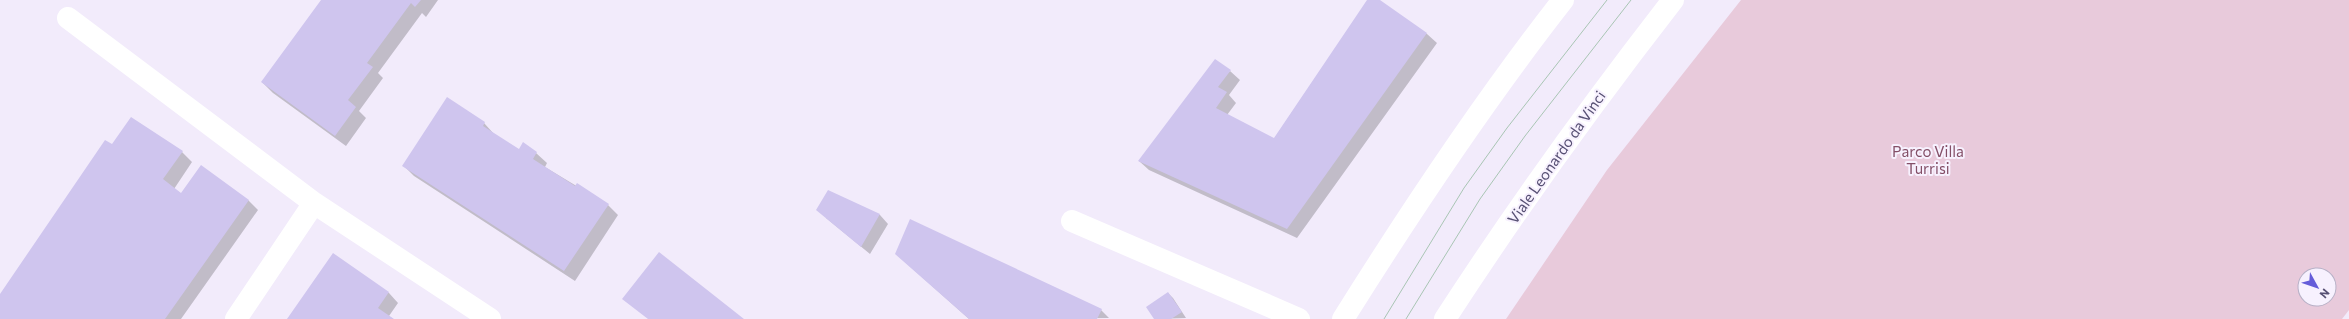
<svg xmlns="http://www.w3.org/2000/svg" width="2349" height="319" viewBox="0 0 2349 319" font-family="Commissioner,sans-serif">
  <style>
    .green { fill: #e8cadb; fill-rule: evenodd }
    .shadow { fill: #0003 }
    .building { fill: #cfc5ee }
    .lines { fill: none; stroke-linecap: round; stroke-linejoin: round }
    .minor { stroke: #fff; stroke-width: 22 }
    .tertiary { stroke: #fff; stroke-width: 22 }
    .tram { stroke: #a9c5b4; stroke-width: 1 }
    .labels { text-anchor: middle; dominant-baseline: central; stroke-width: 4; stroke-linejoin: round; paint-order: stroke }
    .park-label { font-size: 15px; fill: #844f67; stroke: #f7f1fe }
    .street-label { font-size: 15px; fill: #575074; stroke: #f7f1fe }
  </style>
  <rect width="100%" height="100%" fill="#f2ebfb"/>
  <path class="green" d="M1741 0H2349V310L2342 319H1506L1607 170ZM2305 275H2329V299H2305Z"/>
  <path class="shadow" d="M322 0H438L426 17 422 13 378 73 383 78 359 111 366 118 346 146 273 93 262 82Z
    M1368 0H1378L1427 34 1437 43 1297 238 1149 170 1139 161 1230 71 1240 80 1229 95 1236 103 1227 115 1274 139Z
    M484 123 494 134 519 151 536 153 547 163 545 167 608 205 618 215 575 281 414 176 404 166Z
    M112 145 182 152 192 162 174 189 182 194 248 200 258 210 181 319H0V296Z
    M828 192 880 215 888 224 870 254 826 218Z
    M896 254 1101 310 1109 318 969 319Z
    M333 255 389 293 398 303 389 316 393 319H289Z
    M1168 293 1173 298 1186 318 1155 319Z"/>
  <path class="building" d="M321 0H421L415 7 411 3 367 63 373 67 348 100 356 107 335 136 261 82Z
    M1367 0H1380L1427 33 1287 229 1138 161 1215 59 1231 70 1218 87 1227 92 1216 108 1274 138Z
    M447 97 485 122 483 126 519 149 523 142 537 152 533 159 575 186 577 183 609 204 564 271 402 166Z
    M131 117 183 151 163 179 181 193 201 165 249 200 165 319H0V294L105 140 112 144Z
    M828 190 880 214 861 247 816 210Z
    M910 219 1102 309 1097 319H969L895 254Z
    M659 252 725 304 744 319H648L622 299Z
    M333 253 389 292 378 308 394 319H287Z
    M1168 292 1182 312 1171 319H1154L1146 307Z"/>
  <g class="lines">
    <path class="minor" d="M68 18 314 203 490 319
      M1072 221 1299 319
      M236 319 314 203"/>
    <path class="tertiary" d="M1343 319C1412 209 1483 102 1563 0
      M1445 319C1517 208 1592 104 1673 0"/>
    <path class="tram" d="M1384 319 1464 188 1507 128 1607 0
      M1406 319 1480 199 1525 136 1631 0"/>
  </g>
  <g class="labels">
    <g class="park-label">
      <text x="1928" y="151">Parco Villa<tspan x="1928" dy="17">Turrisi</tspan></text>
    </g>
    <g class="street-label">
      <text transform="translate(1556 157) rotate(-55)">Viale Leonardo da Vinci</text>
    </g>
  </g>
  <g transform="translate(2317 287) rotate(130)"><circle r="19" fill="#f7f1fe" stroke="#b7b1c7"/>
  <path d="M0-3L7 15L0 10L-7 15Z" fill="#655cd9"/>
  <text y="-6" font-size="11" font-weight="bold" text-anchor="middle" fill="#575074">N</text>
  </g>
</svg>
